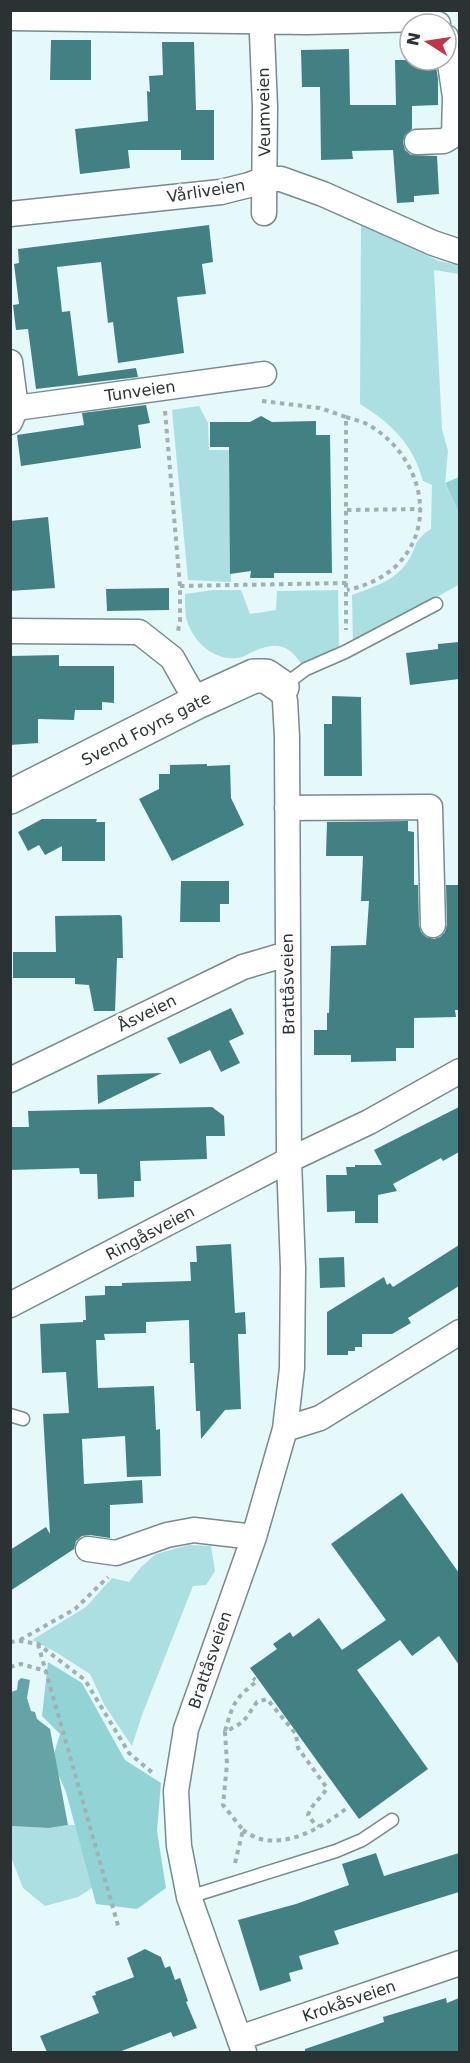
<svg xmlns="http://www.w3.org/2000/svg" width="470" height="2063" viewBox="0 0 470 2063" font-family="'DejaVu Sans',sans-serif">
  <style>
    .green { fill: #acdfe1 }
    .forest { fill: #92d3d6 }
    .water { fill: #64a4a7 }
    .building { fill: #418184 }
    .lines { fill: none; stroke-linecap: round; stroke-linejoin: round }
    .lane-casing { stroke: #788a8b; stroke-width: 15 }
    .street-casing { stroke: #788a8b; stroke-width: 27 }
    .secondary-casing { stroke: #788a8b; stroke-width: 36 }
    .path { stroke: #a1b0b1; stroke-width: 4; stroke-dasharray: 4.5 4.5; stroke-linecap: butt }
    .lane { stroke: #fff; stroke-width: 12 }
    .street { stroke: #fff; stroke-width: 24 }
    .secondary { stroke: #fff; stroke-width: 33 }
    .labels { text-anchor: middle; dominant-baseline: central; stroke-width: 6; stroke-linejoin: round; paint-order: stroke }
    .street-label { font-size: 16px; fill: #2b3233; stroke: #fff }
  </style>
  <rect width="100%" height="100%" fill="#e5f9fa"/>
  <path class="green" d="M361 225 439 261 459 265V274L434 270 442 429 448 451 445 484 459 513 460 584 353 644 352 595C371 588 394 581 406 564 418 548 411 542 431 529L432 485 423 481C413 444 392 424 360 404Z
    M199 406 208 423 209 450H229L231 582 188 580 172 410Z
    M213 590H241L250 614 276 610 277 591 338 590 339 647 302 665C287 642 274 642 250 653 246 655 242 658 237 658 213 661 191 640 186 617 185 610 185 601 185 594Z
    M189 1545 211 1546 215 1571 206 1585 193 1586 142 1715 132 1746 105 1706 90 1674 54 1651 32 1640 86 1607 112 1578 129 1582 141 1567 156 1554Z
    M68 1825H75L92 1888 78 1897 45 1906 23 1888 11 1857 10 1826 49 1828Z"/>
  <path class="forest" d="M459 477V513L445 483Z
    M48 1662 82 1683 125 1760 161 1783 157 1831 166 1888 137 1909 96 1904 66 1792 52 1760 60 1734 42 1716Z"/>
  <path class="water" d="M21 1678 30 1680 27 1698 31 1711 35 1712 37 1719 50 1729 68 1825 49 1828 11 1826V1692L17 1690 18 1681Z"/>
  <path class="building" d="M51 40H91V80H50Z
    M162 42H194L196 110H214V160H181V150H128L130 168 80 174 75 129 148 121 147 91 150 92 149 76 163 75Z
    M349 49 350 105H396L395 60H435L438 79V105L412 106V129L405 135 403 142 405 150 411 155 437 156 439 194 414 196V202L397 203 393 150 352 151 353 159 321 160 320 87H302L301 50Z
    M209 225 213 262 202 264 206 294 177 297 184 353 118 363 113 322 108 323 101 262 57 267 62 312 70 311 78 376 136 368 138 377 36 389 28 329 16 330 13 305 19 304 14 264 19 263 18 249Z
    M146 405 150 423 138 425 141 448 21 466 17 435 84 425 82 413Z
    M261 416 272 422 316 421V435H330L332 573H274V578H250L251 571 230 574 229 447H210V422H250Z
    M48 517 55 588 10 591V521Z
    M169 588V610L107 611 106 589Z
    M459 642V679L410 685 406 653 438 649V644Z
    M59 655V666H114V703L102 702V710H75L74 720 38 719V743L10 745V656Z
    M332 696 361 697 362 776H324V724H332Z
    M207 764V766L230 765 231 798 244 825 172 861 139 799 159 789V774H170V765Z
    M42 819H97L96 822H105V861H62V846L45 855 39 845 28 851 18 832Z
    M408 821V831L414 832V885H418L419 925 421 932 426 937 434 939 440 937 445 932 447 925 446 885H459V1010H455L456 1017 414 1018V1048H396V1061L351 1062V1055H314V1030H327V1013H329L331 946 366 945 369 901H361L363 856H326L327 822Z
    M181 881H229V904H220V922H180Z
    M120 915 122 917 123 958H117L115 1011H94L89 985 75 984V978H13V952H56L55 916Z
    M231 1008 244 1034 229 1041 240 1063 221 1072 210 1050 180 1064 167 1038Z
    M162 1073 98 1104 97 1075Z
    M212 1107 224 1116 225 1136H206L207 1159 140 1161 141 1181H134V1197L98 1199 97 1174H80L79 1168 10 1170V1127H29L28 1111Z
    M459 1107V1152L443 1161 441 1158 393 1184 397 1191 378 1195V1223H355V1211L327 1212 326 1175H347L346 1167H355V1165H382L374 1150Z
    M231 1244 235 1313 245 1312 246 1334H238L241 1409 225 1410 201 1439 200 1411H196L194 1363H190L189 1320 146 1322V1333L104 1334 105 1340H96L98 1388 154 1386 156 1430 160 1429 161 1476 127 1477 125 1436 82 1439 84 1484 142 1480 143 1503 110 1505V1538L90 1535 82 1536 76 1541 74 1549 10 1591V1550L46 1527 50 1534 43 1414 69 1413 66 1372 42 1373 40 1324 83 1322V1320H86L85 1296 105 1295V1286H122V1283L191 1281 190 1262H197L196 1246Z
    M459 1245V1286L408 1318 411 1323 392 1334H362V1347H355V1351H348V1355H327V1312L384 1277 387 1285 390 1283 393 1287Z
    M344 1257 345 1287 320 1288 319 1258Z
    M402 1493 459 1573V1665L439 1636 412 1656 400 1640 357 1670 428 1769 359 1819 250 1668 277 1649 273 1644 290 1632 293 1637 319 1618 342 1650 386 1620 331 1544Z
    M376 1853 384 1876 459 1853V1892L334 1931 339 1944 299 1956 303 1969 289 1973 291 1981 260 1991 238 1920 296 1904 349 1885 342 1864Z
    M145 1949 161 1957 165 1968 170 1966 175 1980 180 1978 188 2001 186 2002 197 2028 173 2037 171 2032 119 2052H47L40 2036 99 2013 92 1996 96 1995 95 1992 134 1977 127 1958Z
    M446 1998 447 2003 459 1998V2052H305V2049L384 2022 383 2017Z"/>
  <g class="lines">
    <g class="lane-casing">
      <path id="lane" d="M283 686 306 669 345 652 436 604
        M10 1415 23 1419
        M189 1897 336 1851 362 1840 392 1820"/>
    </g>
    <g class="street-casing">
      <path id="street" d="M261 10 265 107 264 213
        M10 18 307 22 424 19 438 24
        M417 142 444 141 454 135 455 97 446 37
        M10 214 221 192 249 185 265 179H281L323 194 433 243 460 252
        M10 362 16 408
        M10 422 16 408 264 374
        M10 631 139 632 172 658 197 702
        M287 808 430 807 433 925
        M10 1080 243 967 287 954
        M10 1305 289 1160 369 1122 460 1071
        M285 1429 320 1418 460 1332
        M88 1549 116 1553 167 1535 194 1530 254 1537
        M239 2038 460 1963
        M244 2052 189 1897 179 1846 176 1791 186 1729 254 1537 285 1429 292 1368 293 1268 289 1160 287 737 285 701 282 687"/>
    </g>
    <g class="secondary-casing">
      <path id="secondary" d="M10 797 197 702 254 676H266L282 687"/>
    </g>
    <path class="path" d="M262 401 320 408 346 417V630
      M165 411 180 586V621L178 631
      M346 417C355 420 365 422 372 427 419 456 440 523 396 566 382 579 365 586 347 590
      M347 510 421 509
      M180 586 347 583
      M20 1640 75 1609 108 1577
      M10 1642 20 1641 38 1644 85 1680 129 1753 154 1774
      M38 1644 119 1929
      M10 1667 21 1664 46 1671
      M225 1731C233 1704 234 1699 257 1681L253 1678
      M243 1830C249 1834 257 1839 265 1840 294 1844 324 1826 347 1808
      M235 1863 243 1830 223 1805 227 1764 225 1732 243 1722 257 1702 267 1699 296 1734 298 1748 327 1788C320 1800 313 1802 308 1815L314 1823 319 1826"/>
    <use href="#lane" class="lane"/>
    <use href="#street" class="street"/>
    <use href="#secondary" class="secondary"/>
  </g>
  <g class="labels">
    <g class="street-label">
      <text transform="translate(264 112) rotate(-91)">Veumveien</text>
      <text transform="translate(206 191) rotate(-9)">Vårliveien</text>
      <text transform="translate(140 391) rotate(-8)">Tunveien</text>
      <text transform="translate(146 729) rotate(-27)">Svend Foyns gate</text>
      <text transform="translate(288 984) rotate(-91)">Brattåsveien</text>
      <text transform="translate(147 1013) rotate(-26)">Åsveien</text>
      <text transform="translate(150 1233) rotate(-28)">Ringåsveien</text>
      <text transform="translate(210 1660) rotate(-71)">Brattåsveien</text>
      <text transform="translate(349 2001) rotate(-19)">Krokåsveien</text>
    </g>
  </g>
  <rect width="470" height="2063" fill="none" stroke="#2b3233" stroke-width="24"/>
  <g transform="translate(428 42) rotate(282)"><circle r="28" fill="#ffffff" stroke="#aaadad" stroke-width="1.5"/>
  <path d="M0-4.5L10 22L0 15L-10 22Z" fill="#c53445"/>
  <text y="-9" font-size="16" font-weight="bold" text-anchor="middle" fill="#2b3233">N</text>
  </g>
</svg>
